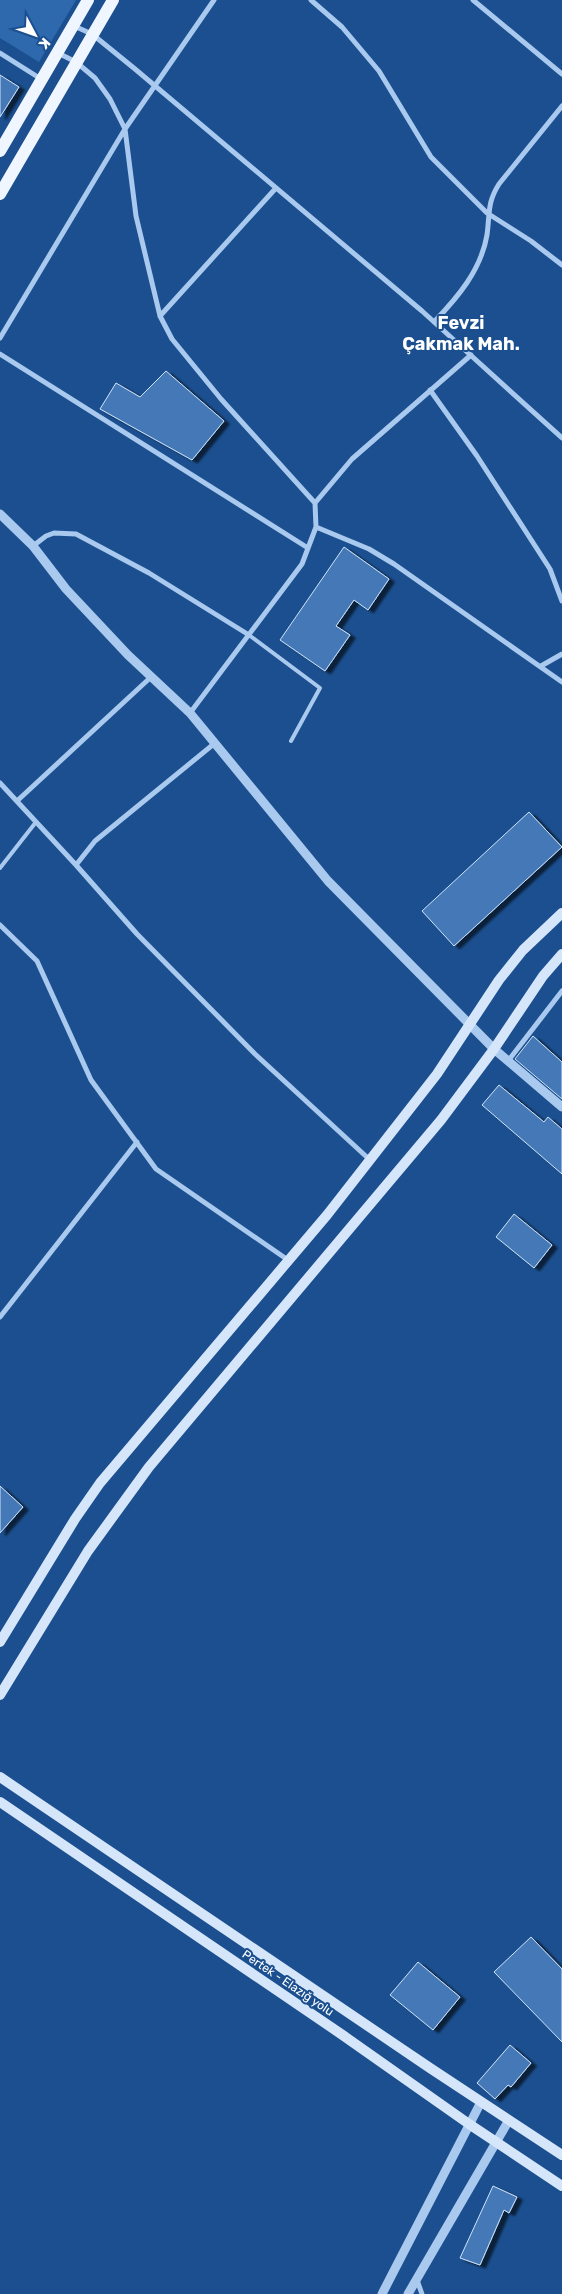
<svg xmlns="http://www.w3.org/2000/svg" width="562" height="2294" viewBox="0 0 562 2294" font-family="Rubik,sans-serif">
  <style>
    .green { fill: #2e69ad }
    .building { fill: #4478b7; stroke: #cfe3fa; filter: url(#shadow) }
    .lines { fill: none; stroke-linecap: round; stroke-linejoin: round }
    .service { stroke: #a9c9ee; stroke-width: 4 }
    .minor { stroke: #a9c9ee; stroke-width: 5 }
    .tertiary { stroke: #a9c9ee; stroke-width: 9 }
    .secondary { stroke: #d6e6fa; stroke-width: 10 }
    .primary { stroke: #f0f6ff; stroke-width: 12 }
    .labels { text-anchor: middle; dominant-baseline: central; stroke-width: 4; stroke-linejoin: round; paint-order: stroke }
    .street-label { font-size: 12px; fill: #fff; stroke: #1b4f8f }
    .district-label { font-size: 18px; font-weight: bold; fill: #fff; stroke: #1b4f8f }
  </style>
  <defs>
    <filter id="shadow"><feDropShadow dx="5.5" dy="3" stdDeviation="1" flood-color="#0009"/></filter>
  </defs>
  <rect width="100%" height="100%" fill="#1b4f8f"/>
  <path class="green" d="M0 0H76L39 62 0 38Z"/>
  <path class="building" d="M0 75 19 87 0 117Z
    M166 371 224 421 192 460 100 409 116 383 140 397Z
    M344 547 389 579 368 610 354 600 336 626 350 635 325 671 280 640Z
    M529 812 562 847 454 946 422 911Z
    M533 1036 562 1062V1099L515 1059Z
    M499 1085 544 1122 548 1117 562 1129V1174L482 1105Z
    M514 1214 552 1245 534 1268 496 1237Z
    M0 1486 23 1507 0 1533Z
    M531 1937 562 1969V2042L494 1972Z
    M418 1962 460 1997 433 2030 390 1995Z
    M510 2045 531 2063 511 2087 508 2085 495 2099 477 2083Z
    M493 2186 517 2197 509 2213 504 2210 480 2265 460 2258Z"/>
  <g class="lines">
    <path class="service" d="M249 635 320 688 291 741
      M0 868 36 822"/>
    <path class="minor" d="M311 0 342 27 379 71 431 157 487 213 531 241 562 265
      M473 0 562 74
      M74 26 92 34 135 69 422 311 562 438
      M0 53 41 79
      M58 53 76 62 95 78 110 99 125 129 136 216 160 316 172 339 221 399 315 503
      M160 316 276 188
      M434 322C458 297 481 270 487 235 490 213 487 203 499 184L562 106
      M0 338 125 129 214 0
      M0 354 308 548
      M430 390 477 456 550 569 562 601
      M316 527 369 549 394 564 562 682
      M33 546 46 536 54 533 76 534 149 573 249 635
      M541 666 562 654
      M190 713 302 564 316 527 315 503 352 459 471 355
      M215 743 95 841 76 865 137 934 255 1054 370 1160
      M0 783 76 865
      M17 801 151 677
      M0 925 37 961 91 1080 156 1169 288 1260
      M508 1061 562 991
      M0 1317 137 1142
      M417 2280 422 2294"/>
    <path class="tertiary" d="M0 514 33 546 66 589 128 655 190 713 328 881 494 1049 562 1107
      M382 2294 481 2102
      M408 2294 509 2120"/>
    <path class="secondary" d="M0 1642 75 1519 100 1483 327 1215 437 1074 499 980 523 950 562 913
      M0 1695 88 1551 149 1467 441 1120 494 1049 543 976 562 954
      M0 1777 430 2068 562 2155
      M0 1802 344 2036 469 2124 562 2186"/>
    <path class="primary" d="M0 151 88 0
      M0 194 113 0"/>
  </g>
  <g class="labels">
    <g class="street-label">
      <text transform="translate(288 1983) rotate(34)">Pertek - Elazığ yolu</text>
    </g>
    <g class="district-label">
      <text x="461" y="323">Fevzi<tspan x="461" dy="21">Çakmak Mah.</tspan></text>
    </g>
  </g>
  <g transform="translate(35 35) rotate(131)" stroke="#1b4f8f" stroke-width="4" paint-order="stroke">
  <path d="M0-4L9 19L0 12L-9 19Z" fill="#ffffff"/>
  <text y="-8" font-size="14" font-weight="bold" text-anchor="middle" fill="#ffffff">K</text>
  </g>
</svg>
